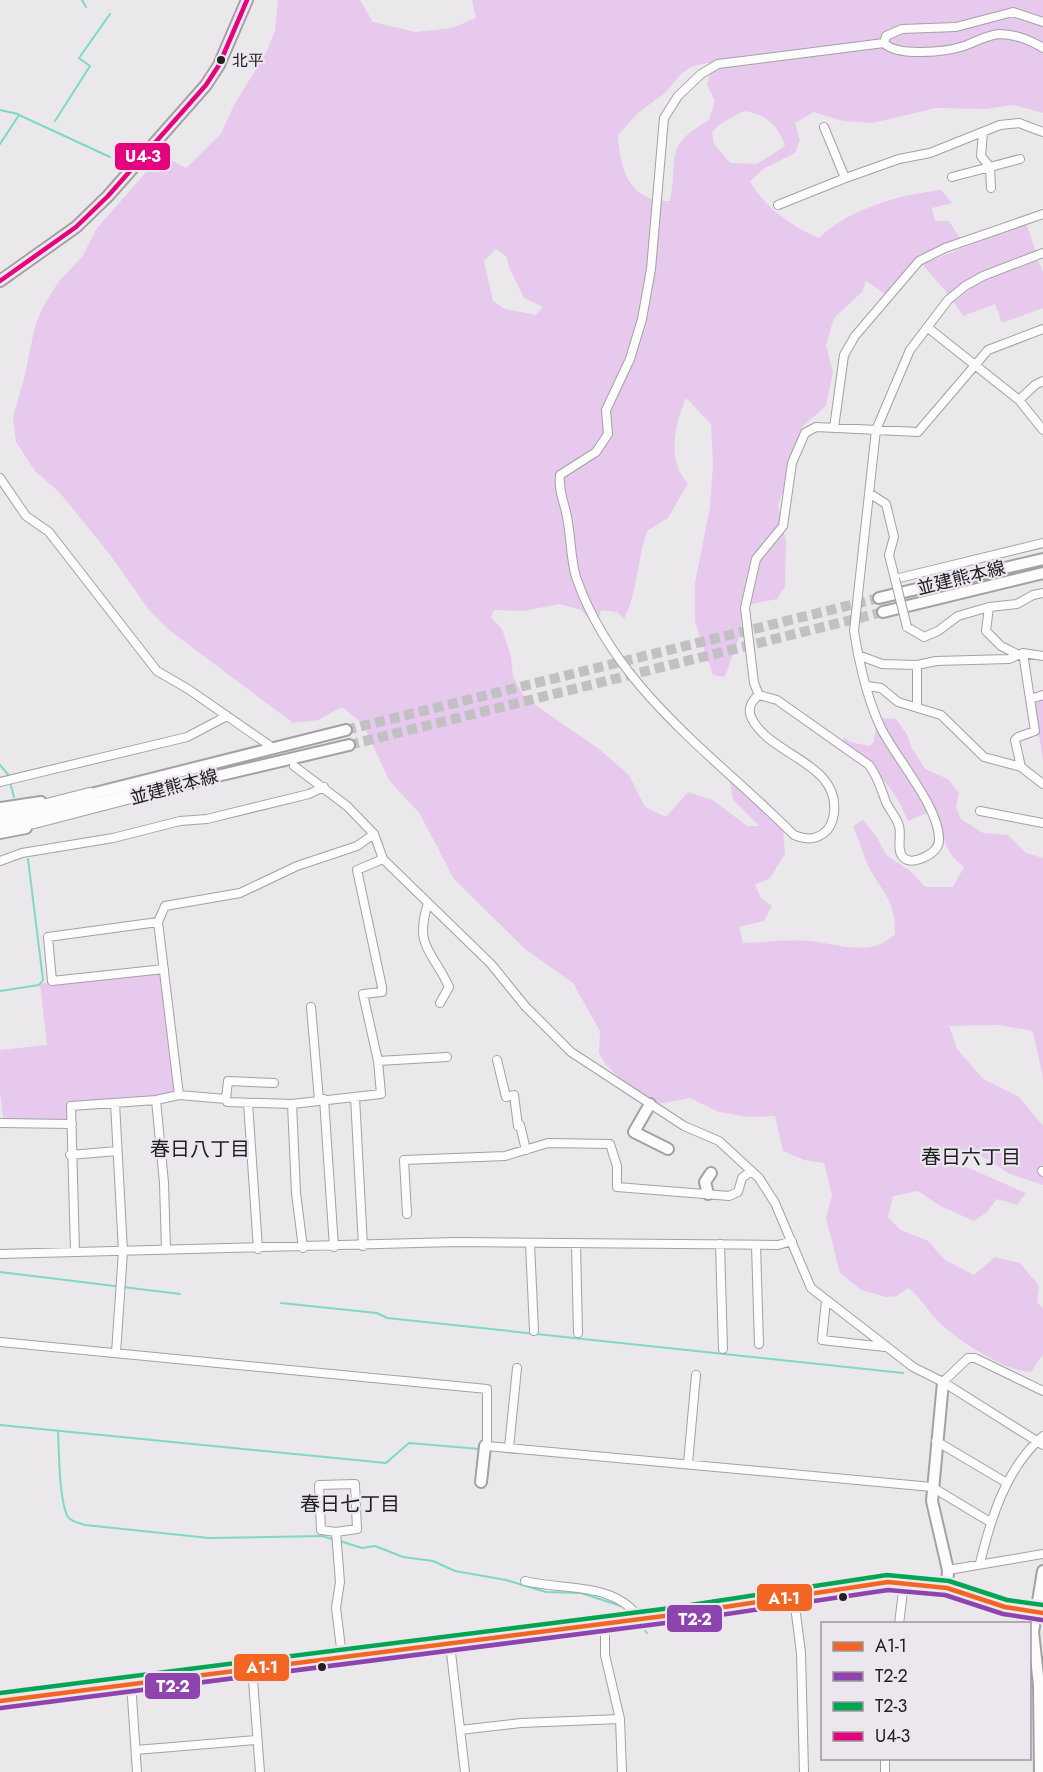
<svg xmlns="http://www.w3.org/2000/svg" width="1043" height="1772" viewBox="0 0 1043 1772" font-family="Jost,'Noto Sans JP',sans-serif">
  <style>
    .green { fill: #e6c9ec; fill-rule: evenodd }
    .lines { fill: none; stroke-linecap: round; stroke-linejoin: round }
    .stream { stroke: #7cd9c4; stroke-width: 2 }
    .secondary-tunnel { stroke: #c3c0c4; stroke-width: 10; stroke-dasharray: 10 5; stroke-linecap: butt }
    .street-casing { stroke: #a4a1a4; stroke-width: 10 }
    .secondary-casing { stroke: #a4a1a4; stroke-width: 14 }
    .primary-casing { stroke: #a4a1a4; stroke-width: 15 }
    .highway-casing { stroke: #a4a1a4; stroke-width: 16 }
    .street { stroke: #fcfcfc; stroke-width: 8 }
    .secondary { stroke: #fcfcfc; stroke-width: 10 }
    .primary { stroke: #fcfcfc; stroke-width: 12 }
    .highway { stroke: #fcfcfc; stroke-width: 14 }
    .street-bridge-casing { stroke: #a4a1a4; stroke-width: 10; stroke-linecap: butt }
    .street-bridge { stroke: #fcfcfc; stroke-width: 8 }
    .bus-1-casing { stroke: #ece6ee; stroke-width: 9 }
    .bus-2-casing { stroke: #ece6ee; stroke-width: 9 }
    .bus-3-casing { stroke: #ece6ee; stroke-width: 9 }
    .bus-4-casing { stroke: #ece6ee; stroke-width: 9 }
    .bus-1 { stroke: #f26522; stroke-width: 4.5 }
    .bus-2 { stroke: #8e44ad; stroke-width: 4.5 }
    .bus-3 { stroke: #00a651; stroke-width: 4.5 }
    .bus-4 { stroke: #e5007d; stroke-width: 4.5 }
    .bus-dot { fill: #222023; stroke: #ece6ee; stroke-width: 2 }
    .labels { text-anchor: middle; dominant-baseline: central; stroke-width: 4.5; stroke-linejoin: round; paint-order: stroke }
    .bus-label { font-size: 16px; fill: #222023; stroke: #ece6ee; text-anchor: start }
    .street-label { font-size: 18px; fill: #222023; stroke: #ece6ee }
    .neighbourhood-label { font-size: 20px; fill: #222023; stroke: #ece6ee }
    .line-badge { stroke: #ece6ee; stroke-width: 2 }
    .badge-label { font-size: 16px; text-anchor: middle; font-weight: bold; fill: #fff }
  </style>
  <rect width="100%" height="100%" fill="#ebe8ec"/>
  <path class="green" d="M278 0H360L373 22 415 32 452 28 476 18 472 0H1043V113L1014 105 985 109 936 108 872 123 843 121 814 112 795 123 800 140 795 153 765 168 750 181C764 207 792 227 819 238 851 208 898 195 941 190L952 203 932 208 935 221H949L961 240 921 255 885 294 866 281 862 292 834 318 826 345 833 372 826 406 803 426 778 506 786 541 785 586 777 599 742 606 741 632 725 677 713 675 695 622V583L710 507 713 464 711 424 686 398C675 424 666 461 688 483L668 518 647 531C637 560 638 592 624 619L617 612 601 610 596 626 581 610 560 604 523 611 494 610 491 617 502 629 511 656 513 676 524 697 599 749 629 775 645 807 666 817 688 792 713 800 747 826H759L733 800 730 781 765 799 782 817 785 854 770 878 755 885 761 898 772 906 764 921 739 927 743 943C765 942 789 939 810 941 839 944 872 958 895 934 895 907 889 899 875 878 865 863 860 842 853 826L863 820 877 837 886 855 909 870 926 887H953L964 867C947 854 944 843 940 822L927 813 908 821C890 778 876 774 841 747L844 737 850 742 869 746 874 742 877 718 896 719 908 736 911 747 925 769 948 779 959 793 956 807 961 819 983 833 1008 835 1026 853 1043 858V1078L1033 1031 998 1025 949 1026 957 1049 983 1079 1019 1097 1043 1126V1185L1010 1174 980 1155H959L957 1163 1026 1193 1017 1205 997 1199 986 1213 974 1221 940 1206 918 1191 893 1196 888 1217 899 1229 928 1241 945 1260 974 1275 995 1257 1020 1263 1039 1286 1037 1302 1043 1309V1354L1031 1372C1005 1372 950 1336 933 1316 924 1305 920 1297 908 1288L897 1296 886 1297 861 1290 840 1273 826 1218 832 1195 824 1163 804 1160 783 1151 775 1116 747 1117 719 1112 690 1098 658 1104 635 1093 606 1065 599 1053 600 1031 573 983 525 949 454 879 420 814 389 780 363 724 342 707 318 720 293 723 169 630 149 610 111 556 60 493 35 471 16 442 13 417 24 379 35 326 43 307 59 281 82 257 97 228 150 168 167 158 186 168 221 134 234 105 266 53 275 31ZM707 63 713 65 707 85 715 101 709 120C662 147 679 157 670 201 629 202 620 170 618 135L638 113 665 93 680 75 691 67ZM744 111C766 114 778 125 785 146L757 164 730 163 714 144 712 132 720 124ZM496 249 506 256 509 267 524 298 543 307 536 315 505 309 493 301 484 261Z
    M1026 223 1036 252 949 295 922 264Z
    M1038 260 1043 272V308L1002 323 995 304 963 316 954 302 975 285Z
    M1043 698V759L1033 703Z
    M164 969 179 1095 71 1106 72 1124 4 1123 0 1092V1050L47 1045 40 983Z"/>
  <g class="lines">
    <path class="stream" d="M82 0 86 7
      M0 110 18 114
      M55 121 90 66 79 58 110 14
      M0 144 19 115 110 157
      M0 765 9 776
      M10 782 14 797
      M0 991 39 985 43 980 28 859
      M0 1272 180 1294
      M281 1303 377 1313 387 1318 903 1373
      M0 1425 386 1463 409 1443 480 1449
      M58 1431C59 1450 59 1502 68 1517 72 1522 79 1523 85 1525L209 1538 322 1536 335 1540
      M506 1452 515 1453
      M340 1541 362 1548 375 1546 403 1557 433 1561 455 1571 506 1580 546 1592 581 1593 621 1606
      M640 1624 647 1633"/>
    <path class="secondary-tunnel" d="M346 730 879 598
      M349 745 883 612"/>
    <g class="street-casing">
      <path id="street" d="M1043 22 1013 12 956 27 902 29 886 36 884 43C897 57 946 52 964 46 975 42 987 35 999 34 1014 34 1030 40 1043 48
        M884 43 718 64 701 74 678 96 664 118 651 269 642 319 630 359 606 410 608 434 596 452 560 475C558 493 566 505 568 523 571 540 571 561 576 577 614 688 714 755 794 835 805 839 813 841 824 833 831 828 833 821 834 813 840 763 771 756 752 719 747 710 751 701 759 695L777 700 869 765C878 777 881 789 886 802 890 811 897 818 899 826 902 835 896 850 903 857 907 862 914 861 920 859 928 856 938 851 939 841 941 809 895 757 881 728 867 699 859 662 854 631L876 430 910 350 948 300 965 286 983 276 1043 253
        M824 127 845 178
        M983 132 981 156 990 167 991 188
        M952 177 1020 159
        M778 205 843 179 899 159 930 153 1000 125 1019 123 1043 132
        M927 327 1019 400 1043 430
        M1019 400 1035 385 1043 381
        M834 428 844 355 855 336 919 261 945 248 1043 214
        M0 478 26 516 49 532 157 671 188 689 269 745
        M869 493 886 504 894 537 889 555 895 579 1043 543
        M989 607 1017 604 1033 595 1043 593
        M907 627 924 637 938 631 958 616 989 607 986 631 1001 646 1017 654
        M1023 653 1030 699 1043 695
        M858 655 882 664 917 665 936 661 1009 659 1023 653 1043 656
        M917 665V706
        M867 686 881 688 898 702 941 715 984 757 1021 767
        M759 695 754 683 745 608 756 559 783 526 792 463 805 433 816 427 918 432 988 350 1043 329
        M1030 699 1035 731 1018 737 1015 740 1021 767 1043 784
        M294 766 347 806 374 834 383 859 491 964 525 1006 571 1052 684 1126 719 1141 759 1178 775 1203 811 1288 913 1367 943 1382 1043 1445
        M0 782 187 737 227 716
        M980 811 1043 823
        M0 861 22 853 113 838 180 821 207 819 309 794 324 787
        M428 903C414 948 432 949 449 987L440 1003
        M158 922 48 937 52 981 164 969
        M311 1007 319 1100
        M497 1060 506 1097 514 1095 518 1126 520 1125 526 1150
        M378 1061 447 1057
        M179 1095 158 922 165 906 240 893 297 866 357 846 374 834
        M355 1097 363 1246
        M226 1099 227 1102 292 1104
        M324 1099 334 1247
        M156 1100 164 1183 166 1250
        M115 1103 123 1251 116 1353
        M248 1103 258 1249
        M0 1123 72 1124
        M70 1155 117 1151
        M1042 1171 1043 1172
        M407 1214 404 1160 505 1156 548 1143 610 1144 617 1166V1187L729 1196 738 1192 742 1178 751 1171
        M530 1243 534 1331
        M576 1244 578 1333
        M720 1244 723 1349
        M756 1245 759 1344
        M303 1248 296 1193 292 1104 381 1094 378 1061 363 994 382 992V987L357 870 383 859
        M75 1251 71 1106 156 1100 179 1095 226 1099 228 1081 274 1083
        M0 1254 456 1242 778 1245 792 1241
        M826 1300 822 1340 885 1347
        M0 1342 487 1389V1446L932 1487 990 1522
        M943 1382 968 1358H975L1043 1391
        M936 1441 1007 1483
        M509 1448 517 1368
        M688 1463 696 1375
        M336 1532 357 1529 355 1484 319 1485 321 1530 336 1532 340 1582 336 1608 342 1656
        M980 1563C991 1518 1006 1468 1043 1436
        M948 1570 1043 1554
        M525 1581C565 1591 614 1581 640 1619
        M794 1598 801 1653 804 1772
        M605 1624V1655L620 1719 622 1772
        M899 1624 904 1583
        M450 1644 465 1772
        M252 1667 260 1772
        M131 1682 137 1772
        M460 1730 521 1723 620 1719
        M136 1750 257 1740
        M885 1772V1758"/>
    </g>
    <g class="secondary-casing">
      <path id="secondary" d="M0 281 76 227 108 196 206 85 219 65 247 0
        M879 598 1043 559
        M883 612 1043 573
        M162 789 349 745
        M83 796 346 730
        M0 808 41 802
        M0 833 26 828
        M650 1104 634 1132 668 1149
        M708 1194 705 1182 711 1173
        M943 1382 932 1501 948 1570 947 1588
        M481 1482 485 1446H487
        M1040 1772 1039 1685 1033 1632 1043 1571"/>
    </g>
    <g class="primary-casing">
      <path id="primary" d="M0 1701 672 1615 888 1582 947 1588 1005 1607 1043 1613"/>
    </g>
    <g class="highway-casing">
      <path id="highway" d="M0 818 90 795
        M0 826 34 821 169 786"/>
    </g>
    <use href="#street" class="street"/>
    <use href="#secondary" class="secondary"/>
    <use href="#primary" class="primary"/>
    <use href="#highway" class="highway"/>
    <g class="street-bridge-casing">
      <path id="street-bridge" d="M895 579 907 627"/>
    </g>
    <use href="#street-bridge" class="street-bridge"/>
    <g class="bus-1-casing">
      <path id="bus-1" d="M0 1701 672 1615 888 1582 947 1588 1005 1607 1043 1613"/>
    </g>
    <g class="bus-2-casing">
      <path id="bus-2" d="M1 1708 673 1622 888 1590 945 1595 1003 1614 1042 1620"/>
    </g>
    <g class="bus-3-casing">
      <path id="bus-3" d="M0 1693 671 1608 887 1575 949 1581 1007 1600 1043 1605"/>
    </g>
    <g class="bus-4-casing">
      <path id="bus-4" d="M0 281 76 227 108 196 206 85 219 65 247 0"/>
    </g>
    <use href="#bus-1" class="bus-1"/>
    <use href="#bus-2" class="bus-2"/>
    <use href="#bus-3" class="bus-3"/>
    <use href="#bus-4" class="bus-4"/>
  </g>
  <g class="bus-dot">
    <circle cx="221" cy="60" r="5"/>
    <circle cx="843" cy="1597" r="5"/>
    <circle cx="322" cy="1667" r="5"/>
  </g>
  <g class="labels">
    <g class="bus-label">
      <text x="232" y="60">北平</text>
    </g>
    <g class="street-label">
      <text transform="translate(961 578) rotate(-14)">並建熊本線</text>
      <text transform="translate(174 787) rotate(-15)">並建熊本線</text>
    </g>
    <g class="neighbourhood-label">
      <text x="200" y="1149">春日八丁目</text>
      <text x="971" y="1157">春日六丁目</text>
      <text x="350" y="1504">春日七丁目</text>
    </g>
  </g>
  <g class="line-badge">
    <rect x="114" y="142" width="57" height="29" rx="6" fill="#e5007d"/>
    <rect x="756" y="1583" width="57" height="29" rx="6" fill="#f26522"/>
    <rect x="666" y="1604" width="57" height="29" rx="6" fill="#8e44ad"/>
    <rect x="233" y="1653" width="57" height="29" rx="6" fill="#f26522"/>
    <rect x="144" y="1672" width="57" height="28" rx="6" fill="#8e44ad"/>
  </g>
  <g class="badge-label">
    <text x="143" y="162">U4-3</text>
    <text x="784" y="1604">A1-1</text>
    <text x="695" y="1625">T2-2</text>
    <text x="262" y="1673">A1-1</text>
    <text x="173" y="1692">T2-2</text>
  </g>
  <rect x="821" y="1622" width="210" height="138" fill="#ece6ee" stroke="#9b979d" stroke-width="1.5"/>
  <rect x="833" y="1642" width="30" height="9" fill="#f26522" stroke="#9b979d" stroke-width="1.5"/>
  <text x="875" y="1652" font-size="18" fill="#222023">A1-1</text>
  <rect x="833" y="1672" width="30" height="9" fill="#8e44ad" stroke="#9b979d" stroke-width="1.5"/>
  <text x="875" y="1682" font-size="18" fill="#222023">T2-2</text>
  <rect x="833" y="1702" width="30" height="9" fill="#00a651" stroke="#9b979d" stroke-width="1.5"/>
  <text x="875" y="1712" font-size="18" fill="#222023">T2-3</text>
  <rect x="833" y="1732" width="30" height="9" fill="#e5007d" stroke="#9b979d" stroke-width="1.5"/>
  <text x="875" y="1742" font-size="18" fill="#222023">U4-3</text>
</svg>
